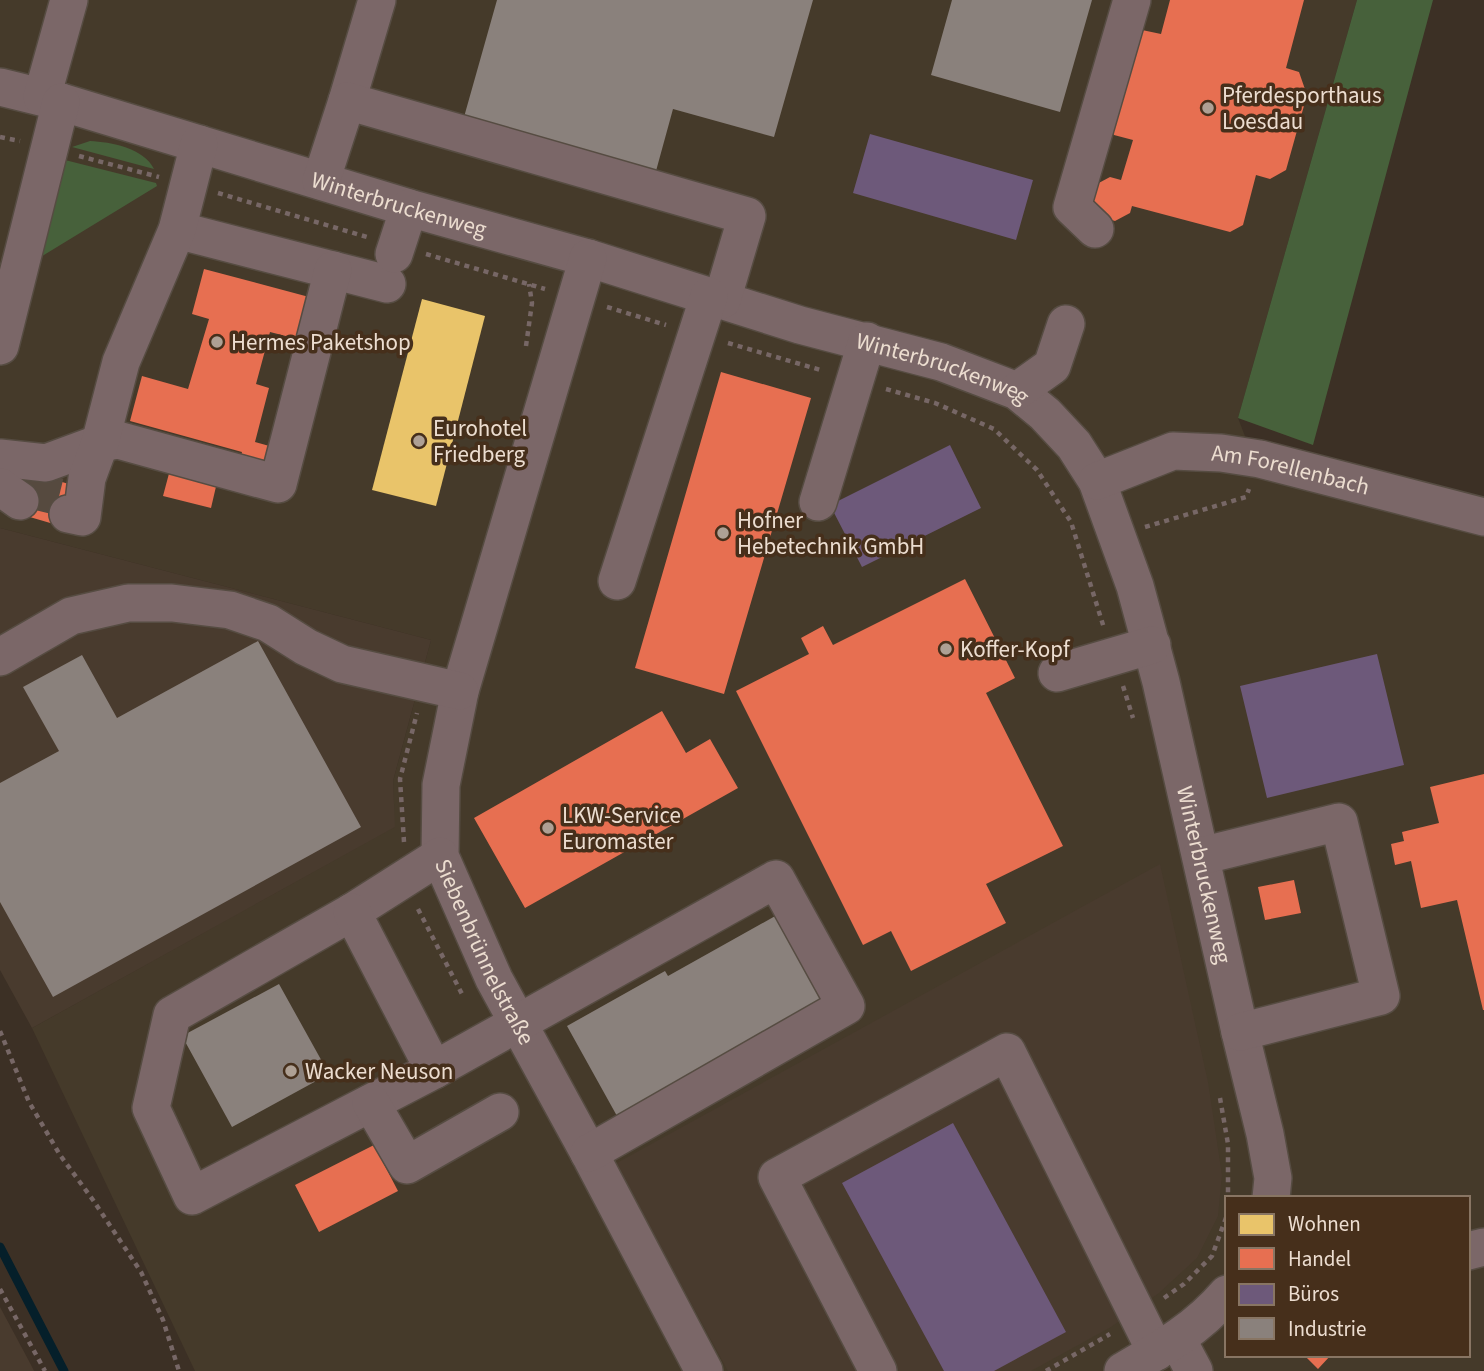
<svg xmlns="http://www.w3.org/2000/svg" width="1484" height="1371" viewBox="0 0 1484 1371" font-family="'Source Sans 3',sans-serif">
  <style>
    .commercial { fill: #453a2a; fill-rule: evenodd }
    .industrial { fill: #493b2e }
    .green { fill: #47613b }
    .homes { fill: #e9c46a }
    .shops { fill: #e76f51 }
    .offices { fill: #6d597a }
    .industry { fill: #8a817c }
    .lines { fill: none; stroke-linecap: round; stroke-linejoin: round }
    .stream { stroke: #051f2a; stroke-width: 9 }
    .minor-tunnel { stroke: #564a3f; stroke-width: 37; stroke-dasharray: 37 18; stroke-linecap: butt }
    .minor-casing { stroke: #564c42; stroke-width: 40 }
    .path { stroke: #776766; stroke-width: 4.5; stroke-dasharray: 5 5; stroke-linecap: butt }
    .minor { stroke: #7b6768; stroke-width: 37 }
    .poi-dot { fill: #aea094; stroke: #462f1b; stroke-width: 2.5 }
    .labels { text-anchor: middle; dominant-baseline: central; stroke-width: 7; stroke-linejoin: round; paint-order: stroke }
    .poi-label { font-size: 23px; fill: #ecddd0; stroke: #462f1b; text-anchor: start }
    .street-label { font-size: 23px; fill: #ecddd0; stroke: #462f1b }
  </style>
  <rect width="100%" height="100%" fill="#3c3025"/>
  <path class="commercial" d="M0 0H1357L1238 418 1261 478 1484 533V1371H195L32 1028 394 827 393 781 431 640 0 528ZM1227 1198H1468V1355H1227Z"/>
  <path class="industrial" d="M0 528 431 640 393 781 395 827 32 1028 0 970Z
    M1160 864 1208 1082 1222 1175 1218 1216 1197 1258 1159 1293 1111 1327 1031 1371H728L615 1164Z
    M0 1307 30 1363 34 1371H0Z"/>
  <path class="green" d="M1357 0H1433L1313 445 1238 418Z
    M90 141C111 142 144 148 154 169L72 147Z
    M61 159 156 183 157 186 39 258Z"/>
  <path class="homes" d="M422 299 485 316 436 506 372 490Z"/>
  <path class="shops" d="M1170 0H1304L1286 68 1299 72 1307 95 1286 170 1270 179 1256 175 1243 225 1230 232 1132 206 1130 213 1115 221 1098 216 1090 201 1095 185 1110 177 1121 180 1133 140 1114 135 1108 122 1142 30 1161 34Z
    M204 269 324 301 313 343 270 332 256 384 269 388 255 442 273 447 266 474 240 460 242 452 130 421 142 376 188 389 209 319 192 314Z
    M721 372 811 398 724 694 635 668Z
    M171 466 218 478 211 508 163 496Z
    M27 472 76 486 64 527 16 513Z
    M965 579 1015 678 986 693 1063 846 986 884 1006 923 911 971 891 931 863 945 736 691 809 654 801 638 823 626 833 645Z
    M662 711 686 753 710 739 738 788 525 908 474 818Z
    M1484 774V1010H1483L1457 900 1421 908 1411 861 1395 865 1391 844 1404 841 1402 832 1439 823 1430 787Z
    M1294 880 1301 913 1265 920 1258 887Z
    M374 1145 398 1191 319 1232 295 1185Z
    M1304 1355H1331L1318 1369Z"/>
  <path class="offices" d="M870 134 1033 180 1016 240 853 193Z
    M950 445 981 508 862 567 830 505Z
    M1377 654 1404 765 1267 798 1240 686Z
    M953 1123 1066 1332 994 1371H944L842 1183Z"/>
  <path class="industry" d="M497 0H813L774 137 673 109 656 171 464 117Z
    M952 0H1092L1060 112 931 75Z
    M258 641 361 827 53 997 0 902V783L59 751 23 687 82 655 117 718Z
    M777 915 825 999 617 1116 567 1026 665 971 668 976Z
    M279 984 329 1074 232 1127 182 1036Z"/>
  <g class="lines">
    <path class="stream" d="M0 1247 64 1371"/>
    <path class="minor-tunnel" d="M23 488 72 500"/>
    <g class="minor-casing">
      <g id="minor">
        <path id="s1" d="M0 87 61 102 409 208 588 258 800 325 941 362 1017 391 1045 414 1074 445 1097 481 1135 586 1161 682 1240 1032 1265 1134 1273 1178 1271 1198"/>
        <path d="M42 97 69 0"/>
        <path d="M347 101 377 0"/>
        <path d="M321 181 347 101 747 216 722 300"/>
        <path d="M1095 229 1072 207 1132 0"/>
        <path d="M177 230 387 284"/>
        <path d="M394 254 409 208"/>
        <path id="s2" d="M588 258 460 691 441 785 440 856 494 979 589 1153 704 1371"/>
        <path d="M0 346 61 102"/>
        <path d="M1017 391 1052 366 1066 324"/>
        <path d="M0 458 46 463 100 443 118 440 278 484 333 270"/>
        <path id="s3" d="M1097 481 1173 451 1221 453 1260 459 1484 517"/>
        <path d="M0 487 20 501"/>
        <path d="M818 502 867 341"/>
        <path d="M68 514 82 517 87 478 100 443 121 362 177 230 199 144"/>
        <path d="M617 581 709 296"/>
        <path d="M0 657 71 616 128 603H172L230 610 268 623 306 647 342 664 460 691"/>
        <path d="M1057 673 1152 645"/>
        <path d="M440 856 352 912 172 1015 151 1108 192 1196 434 1070 776 879 846 1006 589 1153"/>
        <path d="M1201 856 1339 822 1381 996 1240 1032"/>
        <path d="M352 912 434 1070"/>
        <path d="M371 1103 407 1165 500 1112"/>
        <path d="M1468 1251 1484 1247"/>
        <path d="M1177 1339 1194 1371"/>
        <path d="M878 1371 777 1177 1007 1052 1156 1352"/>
        <path d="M1123 1371C1163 1348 1197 1329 1227 1294"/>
      </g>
    </g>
    <path class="path" d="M0 137 20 141
      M79 156 159 177
      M218 193 367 237
      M426 254 545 289
      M607 307 666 325
      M728 343 824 371
      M526 346 532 303 529 284
      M886 389 935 403 994 429 1037 470 1071 522 1104 628
      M1145 527 1246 497 1249 489
      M1123 686 1133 718
      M404 842 400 779 417 713
      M418 909 462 994
      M0 1031 29 1102 60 1155 93 1200 141 1272 163 1320 179 1371
      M1220 1098 1228 1144V1198
      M0 1289 45 1371
      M1164 1298 1184 1284 1212 1256 1227 1215
      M1046 1371 1110 1334"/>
    <use href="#minor" class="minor"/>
  </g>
  <g class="poi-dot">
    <circle cx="1208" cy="108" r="7"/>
    <circle cx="217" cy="342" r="7"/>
    <circle cx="419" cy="441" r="7"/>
    <circle cx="723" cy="533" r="7"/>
    <circle cx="946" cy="649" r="7"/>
    <circle cx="548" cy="828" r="7"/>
    <circle cx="291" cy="1071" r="7"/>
  </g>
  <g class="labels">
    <g class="poi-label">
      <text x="1222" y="95">Pferdesporthaus<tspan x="1222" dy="26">Loesdau</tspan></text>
      <text x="231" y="342">Hermes Paketshop</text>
      <text x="433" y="428">Eurohotel<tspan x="433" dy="26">Friedberg</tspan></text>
      <text x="737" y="520">Hofner<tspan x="737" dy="26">Hebetechnik GmbH</tspan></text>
      <text x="960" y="649">Koffer-Kopf</text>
      <text x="562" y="815">LKW-Service<tspan x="562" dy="26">Euromaster</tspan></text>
      <text x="305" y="1071">Wacker Neuson</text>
    </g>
    <g class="street-label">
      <text stroke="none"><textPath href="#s1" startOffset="416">Winterbruckenweg</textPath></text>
      <text stroke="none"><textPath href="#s1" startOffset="984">Winterbruckenweg</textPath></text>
      <text stroke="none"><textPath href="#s3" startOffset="201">Am Forellenbach</textPath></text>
      <text stroke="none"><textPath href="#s1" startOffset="1592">Winterbruckenweg</textPath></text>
      <text stroke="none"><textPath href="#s2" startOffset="724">Siebenbrünnelstraße</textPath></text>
    </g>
  </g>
  <rect x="1225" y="1196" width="245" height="161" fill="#462f1b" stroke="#887563" stroke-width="2"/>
  <rect x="1239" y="1214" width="35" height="21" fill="#e9c46a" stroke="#887563" stroke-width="2"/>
  <text x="1288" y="1231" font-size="21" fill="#ecddd0">Wohnen</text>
  <rect x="1239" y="1248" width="35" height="21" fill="#e76f51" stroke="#887563" stroke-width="2"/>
  <text x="1288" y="1266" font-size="21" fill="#ecddd0">Handel</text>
  <rect x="1239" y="1284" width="35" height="21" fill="#6d597a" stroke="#887563" stroke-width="2"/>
  <text x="1288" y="1301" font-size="21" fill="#ecddd0">Büros</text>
  <rect x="1239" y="1318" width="35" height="21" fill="#8a817c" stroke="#887563" stroke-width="2"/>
  <text x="1288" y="1336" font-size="21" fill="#ecddd0">Industrie</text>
</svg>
